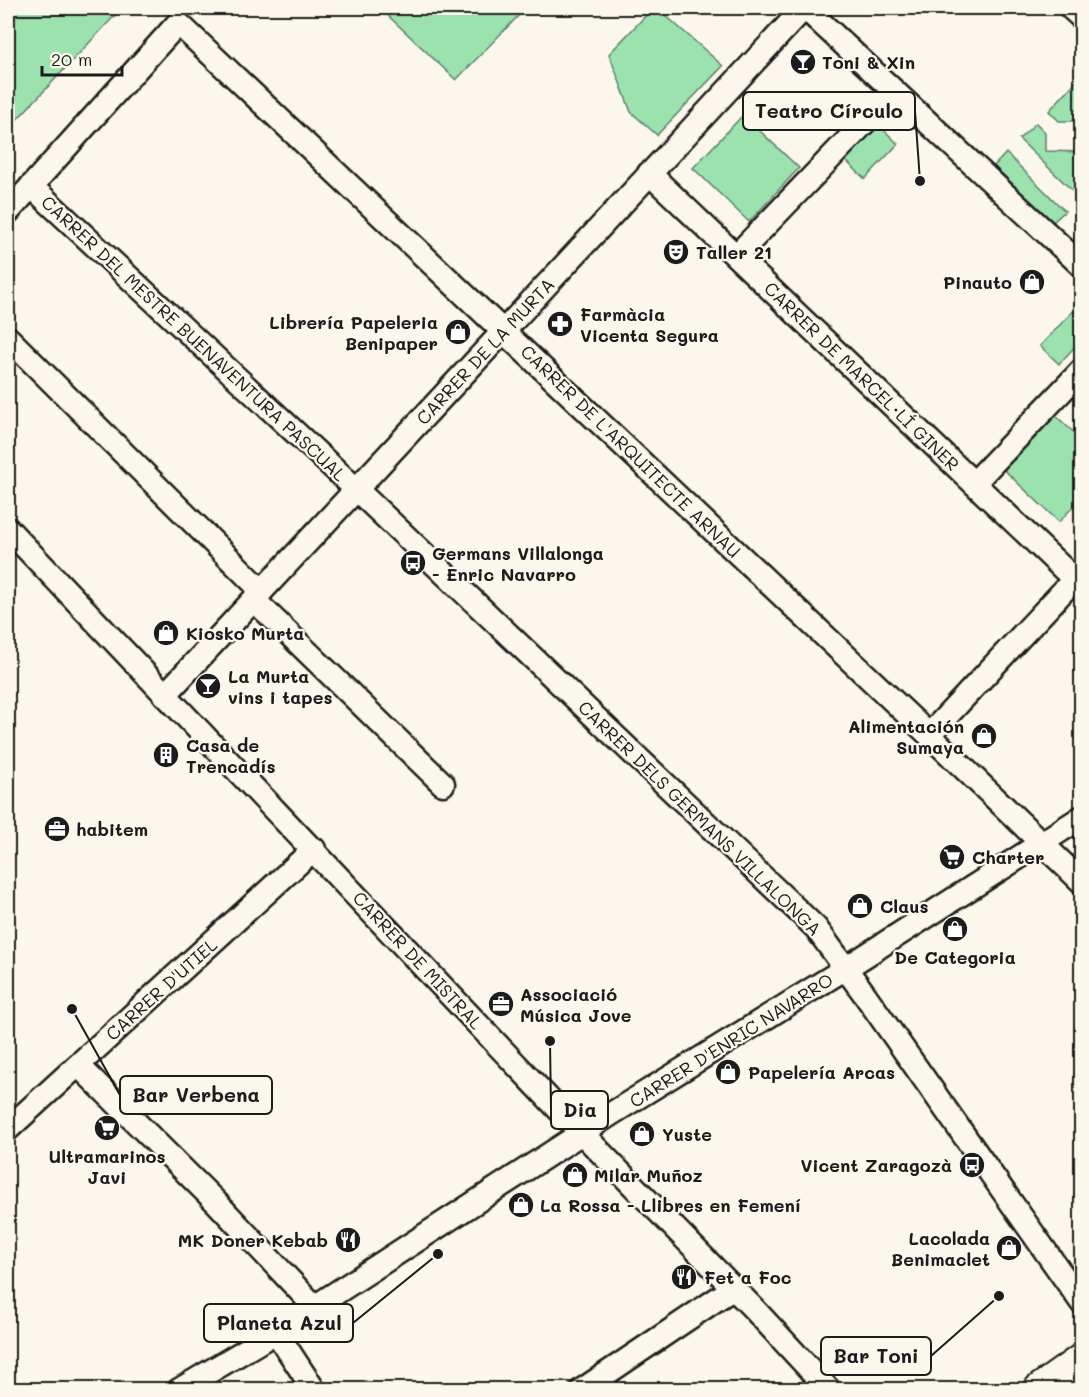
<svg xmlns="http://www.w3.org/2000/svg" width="1089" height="1397" viewBox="0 0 1089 1397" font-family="Mali,sans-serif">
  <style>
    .green { fill: #9ce2af; stroke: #5c7f66; stroke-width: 1.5 }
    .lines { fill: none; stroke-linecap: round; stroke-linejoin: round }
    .street-casing { stroke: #1c1c1c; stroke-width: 27 }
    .secondary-casing { stroke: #1c1c1c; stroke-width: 36 }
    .street { stroke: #fbf7ec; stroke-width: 22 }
    .secondary { stroke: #fbf7ec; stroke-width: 32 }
    .tram { stroke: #1c1c1c; stroke-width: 1.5 }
    .labels { text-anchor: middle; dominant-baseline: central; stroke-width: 4.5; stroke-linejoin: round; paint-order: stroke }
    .poi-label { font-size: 18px; font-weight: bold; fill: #1c1c1c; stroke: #fbf7ec; text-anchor: start }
    .street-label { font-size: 18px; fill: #1c1c1c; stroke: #fbf7ec }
    .leader { fill: none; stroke: #1c1c1c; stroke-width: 2 }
    .callout-dot { fill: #1c1c1c; stroke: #fbf7ec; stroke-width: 2 }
    .callout { fill: #fbf7ec; stroke: #1c1c1c; stroke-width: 2 }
    .callout-label { font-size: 20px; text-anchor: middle; font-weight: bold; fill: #1c1c1c }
  </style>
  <rect width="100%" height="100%" fill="#fbf7ec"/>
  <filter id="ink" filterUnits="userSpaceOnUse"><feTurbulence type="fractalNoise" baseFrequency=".0167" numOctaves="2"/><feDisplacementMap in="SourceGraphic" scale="12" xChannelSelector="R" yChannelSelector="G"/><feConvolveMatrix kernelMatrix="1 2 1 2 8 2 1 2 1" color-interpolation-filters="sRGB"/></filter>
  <g filter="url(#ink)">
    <path class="green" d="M8 8H122L8 129Z
      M380 8H526L456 80Z
      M653 8H657L723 66 657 135 631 112 609 54Z
      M1081 76V121H1059L1049 111Z
      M743 115 799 168 749 222 693 168Z
      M1036 123 1045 132V151L1081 152 1080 198 1019 139Z
      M879 125 898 144 865 179 845 160Z
      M1006 153 1065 211 1052 223 994 166Z
      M1073 311 1081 319V340L1059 364 1040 346Z
      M1055 415 1082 440 1081 498 1059 522 1003 469Z"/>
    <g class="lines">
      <g class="street-casing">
        <path id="street" d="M805 8 1082 266
          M1071 8 1082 18
          M649 173 1074 579
          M31 186 357 490 816 928 863 992 1082 1303
          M8 212 178 23 946 751 1082 882
          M736 256 894 92
          M8 338 262 591
          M974 483 1082 370
          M8 529 564 1115 754 1309 829 1390
          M254 600 443 784
          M165 695 804 8
          M929 735 1082 571
          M78 1065 217 1203 314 1306
          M8 1129 314 849
          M276 1332 314 1390
          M179 1390 276 1332 611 1114 846 968 1082 817
          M582 1390 732 1289"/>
      </g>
      <g class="secondary-casing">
        <path id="secondary" d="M1040 1390 1082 1360"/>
      </g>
      <use href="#street" class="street"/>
      <use href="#secondary" class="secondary"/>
      <path class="tram" d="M1066 1390 1082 1380"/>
    </g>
  </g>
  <defs>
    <g id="bar-disc" transform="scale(1.35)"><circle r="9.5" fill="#1c1c1c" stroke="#fbf7ec"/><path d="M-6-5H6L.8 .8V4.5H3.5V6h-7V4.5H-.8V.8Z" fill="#fff"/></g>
    <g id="theatre-disc" transform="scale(1.35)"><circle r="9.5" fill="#1c1c1c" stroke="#fbf7ec"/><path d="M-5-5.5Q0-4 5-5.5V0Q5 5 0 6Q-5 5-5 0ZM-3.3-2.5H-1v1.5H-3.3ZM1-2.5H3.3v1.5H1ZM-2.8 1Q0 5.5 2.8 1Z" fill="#fff"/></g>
    <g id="shop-disc" transform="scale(1.35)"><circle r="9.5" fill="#1c1c1c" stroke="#fbf7ec"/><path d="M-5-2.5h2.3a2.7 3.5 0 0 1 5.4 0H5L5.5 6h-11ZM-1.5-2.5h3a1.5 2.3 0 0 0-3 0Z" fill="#fff"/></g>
    <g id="pharmacy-disc" transform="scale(1.35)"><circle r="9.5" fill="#1c1c1c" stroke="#fbf7ec"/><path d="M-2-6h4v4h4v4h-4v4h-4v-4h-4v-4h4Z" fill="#fff"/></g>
    <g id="bus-disc" transform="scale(1.35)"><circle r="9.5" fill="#1c1c1c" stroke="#fbf7ec"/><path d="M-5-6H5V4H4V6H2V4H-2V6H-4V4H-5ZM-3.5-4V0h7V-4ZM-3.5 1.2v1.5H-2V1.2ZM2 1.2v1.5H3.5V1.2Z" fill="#fff"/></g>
    <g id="building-disc" transform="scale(1.35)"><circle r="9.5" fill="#1c1c1c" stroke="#fbf7ec"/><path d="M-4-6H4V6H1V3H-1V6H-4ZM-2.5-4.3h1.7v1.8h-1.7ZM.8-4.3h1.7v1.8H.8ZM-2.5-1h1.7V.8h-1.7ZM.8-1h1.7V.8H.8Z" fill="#fff"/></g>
    <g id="office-disc" transform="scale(1.35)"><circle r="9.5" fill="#1c1c1c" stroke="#fbf7ec"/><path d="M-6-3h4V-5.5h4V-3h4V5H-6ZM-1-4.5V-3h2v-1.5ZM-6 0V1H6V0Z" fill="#fff"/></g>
    <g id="supermarket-disc" transform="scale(1.35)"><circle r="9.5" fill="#1c1c1c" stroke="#fbf7ec"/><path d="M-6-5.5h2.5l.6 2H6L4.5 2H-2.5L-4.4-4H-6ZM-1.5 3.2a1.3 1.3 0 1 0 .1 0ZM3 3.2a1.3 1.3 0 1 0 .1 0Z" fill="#fff"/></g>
    <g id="restaurant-disc" transform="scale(1.35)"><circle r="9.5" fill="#1c1c1c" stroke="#fbf7ec"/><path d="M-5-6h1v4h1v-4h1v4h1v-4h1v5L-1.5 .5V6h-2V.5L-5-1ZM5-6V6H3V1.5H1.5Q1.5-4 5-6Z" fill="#fff"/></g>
  </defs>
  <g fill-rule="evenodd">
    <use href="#bar-disc" x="803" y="62"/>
    <use href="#theatre-disc" x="676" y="252"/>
    <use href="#shop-disc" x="1032" y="282"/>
    <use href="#pharmacy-disc" x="560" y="324"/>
    <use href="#shop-disc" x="458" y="332"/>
    <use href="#bus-disc" x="413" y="563"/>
    <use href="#shop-disc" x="166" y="633"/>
    <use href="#bar-disc" x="208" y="686"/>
    <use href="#shop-disc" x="984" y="736"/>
    <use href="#building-disc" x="166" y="755"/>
    <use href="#office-disc" x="57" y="829"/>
    <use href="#supermarket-disc" x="952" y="857"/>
    <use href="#shop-disc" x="860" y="906"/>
    <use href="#shop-disc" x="955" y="929"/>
    <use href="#office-disc" x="501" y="1004"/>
    <use href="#shop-disc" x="728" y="1072"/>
    <use href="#supermarket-disc" x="107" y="1128"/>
    <use href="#shop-disc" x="642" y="1134"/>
    <use href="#bus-disc" x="972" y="1165"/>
    <use href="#shop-disc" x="575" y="1175"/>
    <use href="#shop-disc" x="521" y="1205"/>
    <use href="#restaurant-disc" x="348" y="1240"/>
    <use href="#shop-disc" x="1009" y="1248"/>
    <use href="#restaurant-disc" x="684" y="1277"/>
  </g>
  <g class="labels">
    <g class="poi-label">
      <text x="822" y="62">Toni &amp; Xin</text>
      <text x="696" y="252">Taller 21</text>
      <text x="1012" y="282" text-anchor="end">Pinauto</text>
      <text x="580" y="314">Farmàcia<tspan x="580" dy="21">Vicenta Segura</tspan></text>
      <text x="438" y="322" text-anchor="end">Librería Papeleria<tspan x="438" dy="21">Benipaper</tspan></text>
      <text x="432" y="553">Germans Villalonga<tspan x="432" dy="21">- Enric Navarro</tspan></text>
      <text x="186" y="633">Kiosko Murta</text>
      <text x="228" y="676">La Murta<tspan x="228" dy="21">vins i tapes</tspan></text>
      <text x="964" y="726" text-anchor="end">Alimentación<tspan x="964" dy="21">Sumaya</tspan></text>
      <text x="186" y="745">Casa de<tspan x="186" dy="21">Trencadís</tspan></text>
      <text x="76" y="829">habitem</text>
      <text x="972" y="857">Charter</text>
      <text x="880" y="906">Claus</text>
      <text x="955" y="957" text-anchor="middle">De Categoria</text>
      <text x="520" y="994">Associació<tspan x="520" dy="21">Música Jove</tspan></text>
      <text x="748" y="1072">Papelería Arcas</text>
      <text x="662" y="1134">Yuste</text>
      <text x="107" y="1156" text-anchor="middle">Ultramarinos<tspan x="107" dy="21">Javi</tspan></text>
      <text x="952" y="1165" text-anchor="end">Vicent Zaragozà</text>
      <text x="594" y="1175">Milar Muñoz</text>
      <text x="540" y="1205">La Rossa - Llibres en Femení</text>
      <text x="990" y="1238" text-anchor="end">Lacolada<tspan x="990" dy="21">Benimaclet</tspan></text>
      <text x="328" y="1240" text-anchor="end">MK Doner Kebab</text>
      <text x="704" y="1277">Fet a Foc</text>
    </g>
    <g class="street-label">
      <text transform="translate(194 338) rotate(43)">CARRER DEL MESTRE BUENAVENTURA PASCUAL</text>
      <text transform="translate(485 351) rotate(-47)">CARRER DE LA MURTA</text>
      <text transform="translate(862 376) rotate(44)">CARRER DE MARCEL·LÍ GINER</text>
      <text transform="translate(631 451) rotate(44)">CARRER DE L'ARQUITECTE ARNAU</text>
      <text transform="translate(700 818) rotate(44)">CARRER DELS GERMANS VILLALONGA</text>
      <text transform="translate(418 960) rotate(47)">CARRER DE MISTRAL</text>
      <text transform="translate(161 989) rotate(-42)">CARRER D'UTIEL</text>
      <text transform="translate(731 1040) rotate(-32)">CARRER D'ENRIC NAVARRO</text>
    </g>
  </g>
  <path class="leader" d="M920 181L915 111M72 1009L120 1095M550 1041L551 1110M438 1254L353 1323M999 1296L931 1356"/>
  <g class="callout-dot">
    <circle cx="920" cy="181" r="6"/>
    <circle cx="72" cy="1009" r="6"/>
    <circle cx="550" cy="1041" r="6"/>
    <circle cx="438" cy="1254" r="6"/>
    <circle cx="999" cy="1296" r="6"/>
  </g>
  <g class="callout">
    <rect x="743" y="92" width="172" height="38" rx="6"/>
    <rect x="120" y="1076" width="152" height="38" rx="6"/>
    <rect x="551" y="1091" width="57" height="38" rx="6"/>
    <rect x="204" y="1304" width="149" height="38" rx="6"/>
    <rect x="821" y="1337" width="110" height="38" rx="6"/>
  </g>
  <g class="callout-label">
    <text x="829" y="118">Teatro Círculo</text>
    <text x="196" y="1102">Bar Verbena</text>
    <text x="580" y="1117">Dia</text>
    <text x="279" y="1330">Planeta Azul</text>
    <text x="876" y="1363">Bar Toni</text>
  </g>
  <rect width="1089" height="1397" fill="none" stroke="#fbf7ec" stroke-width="30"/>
  <rect x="15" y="15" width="1059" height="1367" fill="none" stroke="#1c1c1c" stroke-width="2" filter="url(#ink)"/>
  <path d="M42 66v9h80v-9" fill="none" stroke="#1c1c1c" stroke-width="3"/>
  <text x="51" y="66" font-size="18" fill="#1c1c1c" stroke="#fbf7ec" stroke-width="4.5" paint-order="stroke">20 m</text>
</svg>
